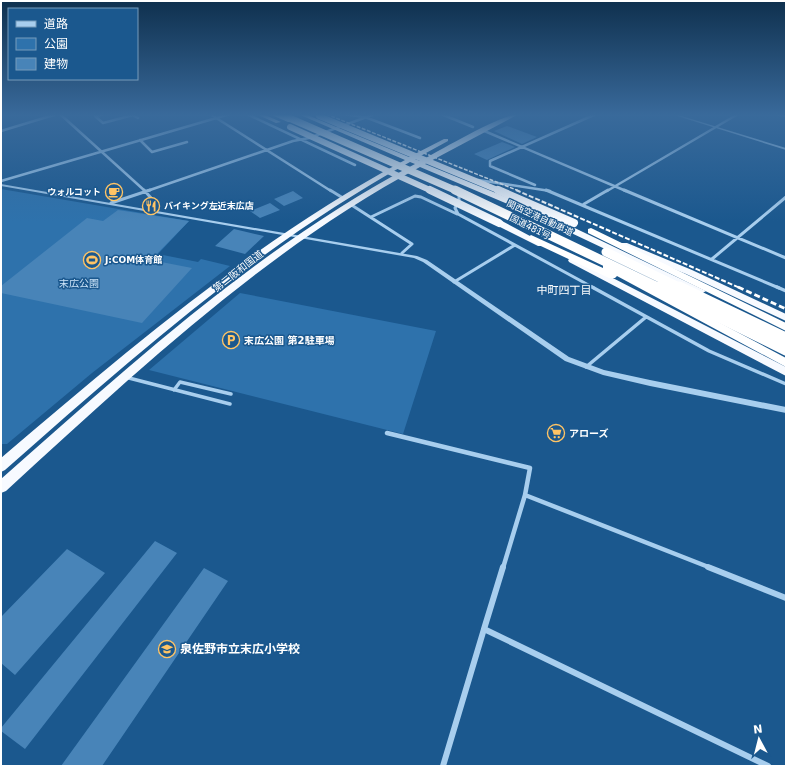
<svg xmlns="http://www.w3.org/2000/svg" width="787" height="767" viewBox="0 0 787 767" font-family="'DejaVu Sans','Noto Sans JP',sans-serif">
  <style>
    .green { fill: #2e72ac }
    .building { fill: #4884b8 }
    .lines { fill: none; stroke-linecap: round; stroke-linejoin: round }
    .minor-far4 { stroke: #a8ceee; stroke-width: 2.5 }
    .minor-far3 { stroke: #a8ceee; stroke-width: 3 }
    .minor-far2 { stroke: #a8ceee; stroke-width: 3.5 }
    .minor-far1 { stroke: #a8ceee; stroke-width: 4.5 }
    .minor { stroke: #a8ceee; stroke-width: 6 }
    .tertiary { fill: #a8ceee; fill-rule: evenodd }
    .trunk { fill: #f7faff; fill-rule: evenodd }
    .motorway { fill: #fff; fill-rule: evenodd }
    .rail-far2 { stroke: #fff; stroke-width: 1.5; stroke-dasharray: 4 1.5; stroke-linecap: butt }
    .rail-far1 { stroke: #fff; stroke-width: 2; stroke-dasharray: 5 2; stroke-linecap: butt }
    .rail { stroke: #fff; stroke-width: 3; stroke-dasharray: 6 3; stroke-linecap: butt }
    .trunk-bridge-far1 { stroke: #f7faff; stroke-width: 6 }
    .trunk-bridge { stroke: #f7faff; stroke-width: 8 }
    .motorway-bridge-far2 { stroke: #fff; stroke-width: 7 }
    .motorway-bridge-far1 { stroke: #fff; stroke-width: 9 }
    .motorway-bridge { stroke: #fff; stroke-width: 11 }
    .labels { text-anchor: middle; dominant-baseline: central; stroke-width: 3; stroke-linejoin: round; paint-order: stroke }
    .far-poi-label { font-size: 9px; font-weight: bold; fill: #fff; stroke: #1b588e; text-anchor: start }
    .far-street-label { font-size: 9px; fill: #fff; stroke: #1b588e }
    .street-label { font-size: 10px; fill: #fff; stroke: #1b588e }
    .park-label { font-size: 10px; fill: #cee6fa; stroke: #1b588e }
    .poi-label { font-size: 10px; font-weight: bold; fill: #fff; stroke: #1b588e; text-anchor: start }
    .neighbourhood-label { font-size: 11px; fill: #fff; stroke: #1b588e }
    .near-poi-label { font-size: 12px; font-weight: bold; fill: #fff; stroke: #1b588e; text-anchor: start }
  </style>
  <rect width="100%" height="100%" fill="#1b588e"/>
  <path class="green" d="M1 189 189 221 158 254 198 262 201 259 230 266 92 373 7 444H1Z
    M240 293 436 331 403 434 149 370Z"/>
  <path class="building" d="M507 126 537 137 522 144 494 131Z
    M502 142 515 147 487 160 474 154Z
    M293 191 303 198 284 206 274 199Z
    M270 203 280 210 260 218 250 211Z
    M118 210 189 221 151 260 192 268 142 323 1 293V286L87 218 103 221Z
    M234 229 255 234 264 236 245 254 215 246Z
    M155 541 177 553 25 749 1 731V728Z
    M67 549 105 573 15 675 1 663V617Z
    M204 568 228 581 102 766H61Z"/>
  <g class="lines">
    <path class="minor-far4" d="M60 114 145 191
      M105 114 95 116 103 123 133 115
      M210 114 331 191
      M247 114 355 165
      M343 114 365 117 420 138
      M441 114 473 127
      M776 114 786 116
      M132 115 138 118
      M482 130 626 191
      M1 131 57 114
      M140 140 152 152 187 142
      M478 180 550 191
      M1 181 230 114
      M535 185 490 166V161L596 114
      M147 191 293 141 309 138 375 114
      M607 191 738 114"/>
    <path class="minor-far3" d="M144 190 158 206 153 210
      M330 190 343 198
      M546 190 779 288
      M624 190 786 258
      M459 194V201L455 208 458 214 594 288
      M111 203 150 190
      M350 204 412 244 402 253
      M584 204 608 190
      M371 217 415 196 421 197 457 214
      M712 259 786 197
      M454 282 515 245"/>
    <path class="minor-far2" d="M592 287 709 351 786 384
      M777 287 786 291
      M586 367 646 317
      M125 377 230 404
      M174 390 180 382 231 394"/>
    <path class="minor-far1" d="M387 433 530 468 525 495 503 568
      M525 495 711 568"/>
    <path class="minor" d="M503 567 484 629 768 766
      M708 567 786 598
      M443 766 484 629"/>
    <path class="tertiary" d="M671 114H675L786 148V150Z
      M1 184 417 256 427 260 569 357 604 370 650 380 786 407V413L650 386 603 375 565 361 423 262 414 258 1 186Z"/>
    <path class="trunk" d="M256 114H263L281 122 276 123Z
      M269 114H276L293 121 288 122Z
      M298 114H305L409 157 444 139H448V141L415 159 420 161C439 151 501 114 519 114L425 164 535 209 706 291 701 294 698 293 529 213 420 167C265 250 135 373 6 491L1 493V479C131 364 261 245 415 164L410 162C258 246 134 356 5 470L1 472V458C129 349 256 240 405 160Z
      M496 221H502L545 244 541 246H538L496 225Z
      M621 243H627L692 270 786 314V321L686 274 621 247Z
      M572 257 786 367V376L569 262 568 260Z"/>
    <path class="motorway" d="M591 228 786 323V331L588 233V229Z
      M531 235 603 268V264H609L786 358V367L617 276 615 278H609L528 240 527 238Z"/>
    <path class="rail-far2" d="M326 114 519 191"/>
    <path class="rail-far1" d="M516 190 740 288"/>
    <path class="rail" d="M738 287 786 309"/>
    <path class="trunk-bridge-far1" d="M319 116 500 191
      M290 127 432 191"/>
    <path class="trunk-bridge" d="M430 190 499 223
      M498 190 574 223"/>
    <path class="motorway-bridge-far2" d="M280 114 457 191"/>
    <path class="motorway-bridge-far1" d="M455 190 660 288
      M606 252 681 288"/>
    <path class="motorway-bridge" d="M658 287 786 350
      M679 287 786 338"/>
  </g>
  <linearGradient id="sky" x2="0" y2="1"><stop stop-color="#0f304e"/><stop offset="0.52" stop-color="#396a9b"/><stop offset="1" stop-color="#396a9b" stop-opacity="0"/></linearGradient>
  <rect width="787" height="221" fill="url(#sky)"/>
  <defs>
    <g id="cafe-ring" transform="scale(0.9)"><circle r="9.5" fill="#1b588e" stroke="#ffc465" stroke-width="1.5"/><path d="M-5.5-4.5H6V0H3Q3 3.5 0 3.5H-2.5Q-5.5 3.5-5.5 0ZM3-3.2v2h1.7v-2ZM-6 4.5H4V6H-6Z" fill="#ffc465"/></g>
    <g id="restaurant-ring" transform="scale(0.9)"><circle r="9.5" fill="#1b588e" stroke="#ffc465" stroke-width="1.5"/><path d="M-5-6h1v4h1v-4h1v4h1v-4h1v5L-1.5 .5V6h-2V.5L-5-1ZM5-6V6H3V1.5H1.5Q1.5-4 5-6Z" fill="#ffc465"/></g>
    <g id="stadium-ring" transform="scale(0.9)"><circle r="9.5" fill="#1b588e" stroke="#ffc465" stroke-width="1.5"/><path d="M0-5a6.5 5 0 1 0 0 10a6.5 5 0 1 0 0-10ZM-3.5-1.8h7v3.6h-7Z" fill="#ffc465"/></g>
    <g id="parking-ring" transform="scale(0.9)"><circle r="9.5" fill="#1b588e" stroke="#ffc465" stroke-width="1.5"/><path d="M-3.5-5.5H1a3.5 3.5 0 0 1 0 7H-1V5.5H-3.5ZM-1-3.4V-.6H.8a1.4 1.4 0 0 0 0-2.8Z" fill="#ffc465"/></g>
    <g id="supermarket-ring" transform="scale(0.9)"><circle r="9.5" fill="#1b588e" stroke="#ffc465" stroke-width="1.5"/><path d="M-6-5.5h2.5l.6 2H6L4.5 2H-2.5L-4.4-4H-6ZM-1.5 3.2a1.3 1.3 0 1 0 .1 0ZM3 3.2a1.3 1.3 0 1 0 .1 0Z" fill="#ffc465"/></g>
    <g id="school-ring" transform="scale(0.9)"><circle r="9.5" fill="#1b588e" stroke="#ffc465" stroke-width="1.5"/><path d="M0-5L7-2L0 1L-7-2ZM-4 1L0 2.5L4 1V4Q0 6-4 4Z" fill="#ffc465"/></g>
  </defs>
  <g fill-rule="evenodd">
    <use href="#cafe-ring" x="114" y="192"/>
    <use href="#restaurant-ring" x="151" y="206"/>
    <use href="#stadium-ring" x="92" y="260"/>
    <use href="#parking-ring" x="231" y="340"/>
    <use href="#supermarket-ring" x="556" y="433"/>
    <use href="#school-ring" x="167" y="649"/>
  </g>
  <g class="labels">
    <g class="far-poi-label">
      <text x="101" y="192" text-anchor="end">ウォルコット</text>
      <text x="164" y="206">バイキング左近末広店</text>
      <text x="105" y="260">J:COM体育館</text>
    </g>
    <g class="far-street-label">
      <text transform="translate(540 218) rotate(25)">関西空港自動車道</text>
      <text transform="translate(530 227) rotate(27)">国道481号</text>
    </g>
    <g class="street-label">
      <text transform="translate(238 271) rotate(-38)">第二阪和国道</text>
    </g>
    <g class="park-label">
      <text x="79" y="283">末広公園</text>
    </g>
    <g class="poi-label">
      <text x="244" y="340">末広公園 第2駐車場</text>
      <text x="569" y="433">アローズ</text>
    </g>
    <g class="neighbourhood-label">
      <text x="564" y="290">中町四丁目</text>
    </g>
    <g class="near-poi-label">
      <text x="180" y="649">泉佐野市立末広小学校</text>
    </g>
  </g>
  <rect width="787" height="767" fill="none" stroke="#ffffff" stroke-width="4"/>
  <rect x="8" y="8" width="130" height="72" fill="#1b588e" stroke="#769bbb"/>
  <rect x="16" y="21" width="20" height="6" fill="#a8ceee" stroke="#769bbb"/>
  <text x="44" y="28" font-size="12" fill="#ffffff">道路</text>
  <rect x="16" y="38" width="20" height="12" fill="#2e72ac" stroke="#769bbb"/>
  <text x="44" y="48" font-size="12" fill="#ffffff">公園</text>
  <rect x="16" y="58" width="20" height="12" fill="#4884b8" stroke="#769bbb"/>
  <text x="44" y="68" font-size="12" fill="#ffffff">建物</text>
  <g transform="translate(759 739) rotate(353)" stroke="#1b588e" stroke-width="3" paint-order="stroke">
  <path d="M0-3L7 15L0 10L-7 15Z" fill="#ffffff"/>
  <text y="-6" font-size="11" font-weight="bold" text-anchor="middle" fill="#ffffff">N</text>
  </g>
</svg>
